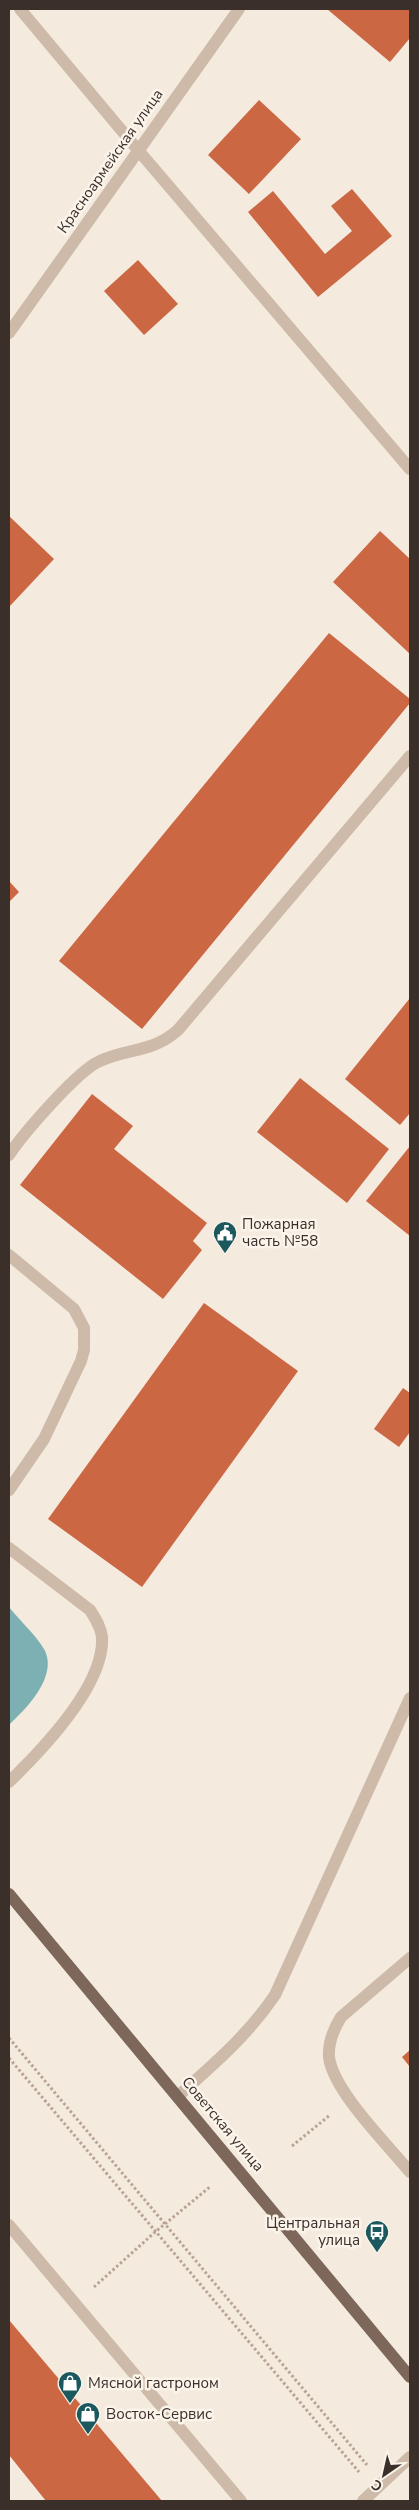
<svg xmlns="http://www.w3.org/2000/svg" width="419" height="2510" viewBox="0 0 419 2510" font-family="'Nunito Sans',sans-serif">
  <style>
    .water { fill: #7cb0b3 }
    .building { fill: #cc6744 }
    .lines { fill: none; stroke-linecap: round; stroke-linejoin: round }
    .path { stroke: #b9a493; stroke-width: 3; stroke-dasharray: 2.5 2.5; stroke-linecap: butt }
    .minor { stroke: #cdbaa9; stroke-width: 12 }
    .major { stroke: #7d665a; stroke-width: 12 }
    .labels { text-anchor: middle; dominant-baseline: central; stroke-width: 5; stroke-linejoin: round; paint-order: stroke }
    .street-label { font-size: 15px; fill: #3a2f29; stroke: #fbf4eb }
    .poi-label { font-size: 15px; fill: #3a2f29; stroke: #fbf4eb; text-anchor: start }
  </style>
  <rect width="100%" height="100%" fill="#f4eade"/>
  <path class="water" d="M9 1607C20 1621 35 1634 44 1649 59 1676 26 1709 9 1725Z"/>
  <path class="building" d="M327 9H410V38L390 62Z
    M259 100 301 139 249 194 208 155Z
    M352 189 392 236 318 297 248 212 273 191 325 254 352 231 331 206Z
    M138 260 178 304 144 335 104 291Z
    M9 516 54 559 9 607Z
    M380 531 410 559V654L333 582Z
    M329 633 410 699V703L142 1029 59 961Z
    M9 881 19 892 9 902Z
    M410 998V1113L400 1125 345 1079Z
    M300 1078 389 1149 347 1203 257 1132Z
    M92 1094 133 1126 114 1149 207 1223 193 1241 202 1250 163 1299 20 1185Z
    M410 1146V1236L366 1201Z
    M204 1303 298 1371 142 1587 48 1519Z
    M403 1388 410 1393V1432L399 1447 374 1429Z
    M410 2050V2067L402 2057Z
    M9 2320 162 2501H46L9 2455Z"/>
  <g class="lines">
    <path class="path" d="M9 2038 367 2465
      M9 2058 359 2472
      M292 2146 330 2115
      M94 2287 154 2233 211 2186"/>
    <path class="minor" d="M20 9 138 150 410 469
      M9 333 239 9
      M9 1155C23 1134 78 1070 100 1061 128 1048 152 1053 178 1030L410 756
      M9 1255 74 1309 84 1328V1350L81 1361 44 1439 9 1490
      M9 1548 90 1610C95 1618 101 1627 102 1637 105 1685 41 1751 9 1782
      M410 1958 341 2017C333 2030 328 2042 329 2057 333 2091 388 2145 410 2172
      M178 2096C214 2064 248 2035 275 1995L410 1698
      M9 2225 241 2501
      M363 2501 410 2457"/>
    <path class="major" d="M9 1894 410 2377"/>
  </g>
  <defs>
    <g id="civic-pin" transform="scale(1.25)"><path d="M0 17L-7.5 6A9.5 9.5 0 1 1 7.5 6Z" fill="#1c595e" stroke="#fbf4eb"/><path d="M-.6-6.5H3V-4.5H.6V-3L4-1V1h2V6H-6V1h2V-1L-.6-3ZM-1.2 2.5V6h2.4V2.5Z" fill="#fff"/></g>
    <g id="bus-pin" transform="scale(1.25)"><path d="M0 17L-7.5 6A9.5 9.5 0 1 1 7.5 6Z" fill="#1c595e" stroke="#fbf4eb"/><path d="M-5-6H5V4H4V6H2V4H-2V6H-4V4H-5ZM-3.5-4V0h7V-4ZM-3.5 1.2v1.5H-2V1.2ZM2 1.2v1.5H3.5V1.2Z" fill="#fff"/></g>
    <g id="shop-pin" transform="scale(1.25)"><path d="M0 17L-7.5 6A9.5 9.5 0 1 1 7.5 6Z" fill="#1c595e" stroke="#fbf4eb"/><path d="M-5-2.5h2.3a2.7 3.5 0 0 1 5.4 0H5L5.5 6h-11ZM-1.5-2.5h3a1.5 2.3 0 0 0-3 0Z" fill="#fff"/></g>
  </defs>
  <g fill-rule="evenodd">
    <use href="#civic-pin" x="225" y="1233"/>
    <use href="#bus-pin" x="377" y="2232"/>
    <use href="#shop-pin" x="70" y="2383"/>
    <use href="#shop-pin" x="88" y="2414"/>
  </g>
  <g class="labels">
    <g class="street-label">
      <text transform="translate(110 161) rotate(-55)">Красноармейская улица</text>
      <text transform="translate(223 2124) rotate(50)">Советская улица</text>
    </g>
    <g class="poi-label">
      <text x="242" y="1224">Пожарная<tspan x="242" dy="17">часть №58</tspan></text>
      <text x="360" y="2223" text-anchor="end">Центральная<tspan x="360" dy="17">улица</tspan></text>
      <text x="88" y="2383">Мясной гастроном</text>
      <text x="106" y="2414">Восток-Сервис</text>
    </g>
  </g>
  <rect width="419" height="2510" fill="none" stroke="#3a2f29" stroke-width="20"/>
  <g transform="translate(384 2475) rotate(214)" stroke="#fbf4eb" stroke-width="4" paint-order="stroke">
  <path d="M0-4L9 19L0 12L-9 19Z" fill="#3a2f29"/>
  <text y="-8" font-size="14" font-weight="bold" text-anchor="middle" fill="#3a2f29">С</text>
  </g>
</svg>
